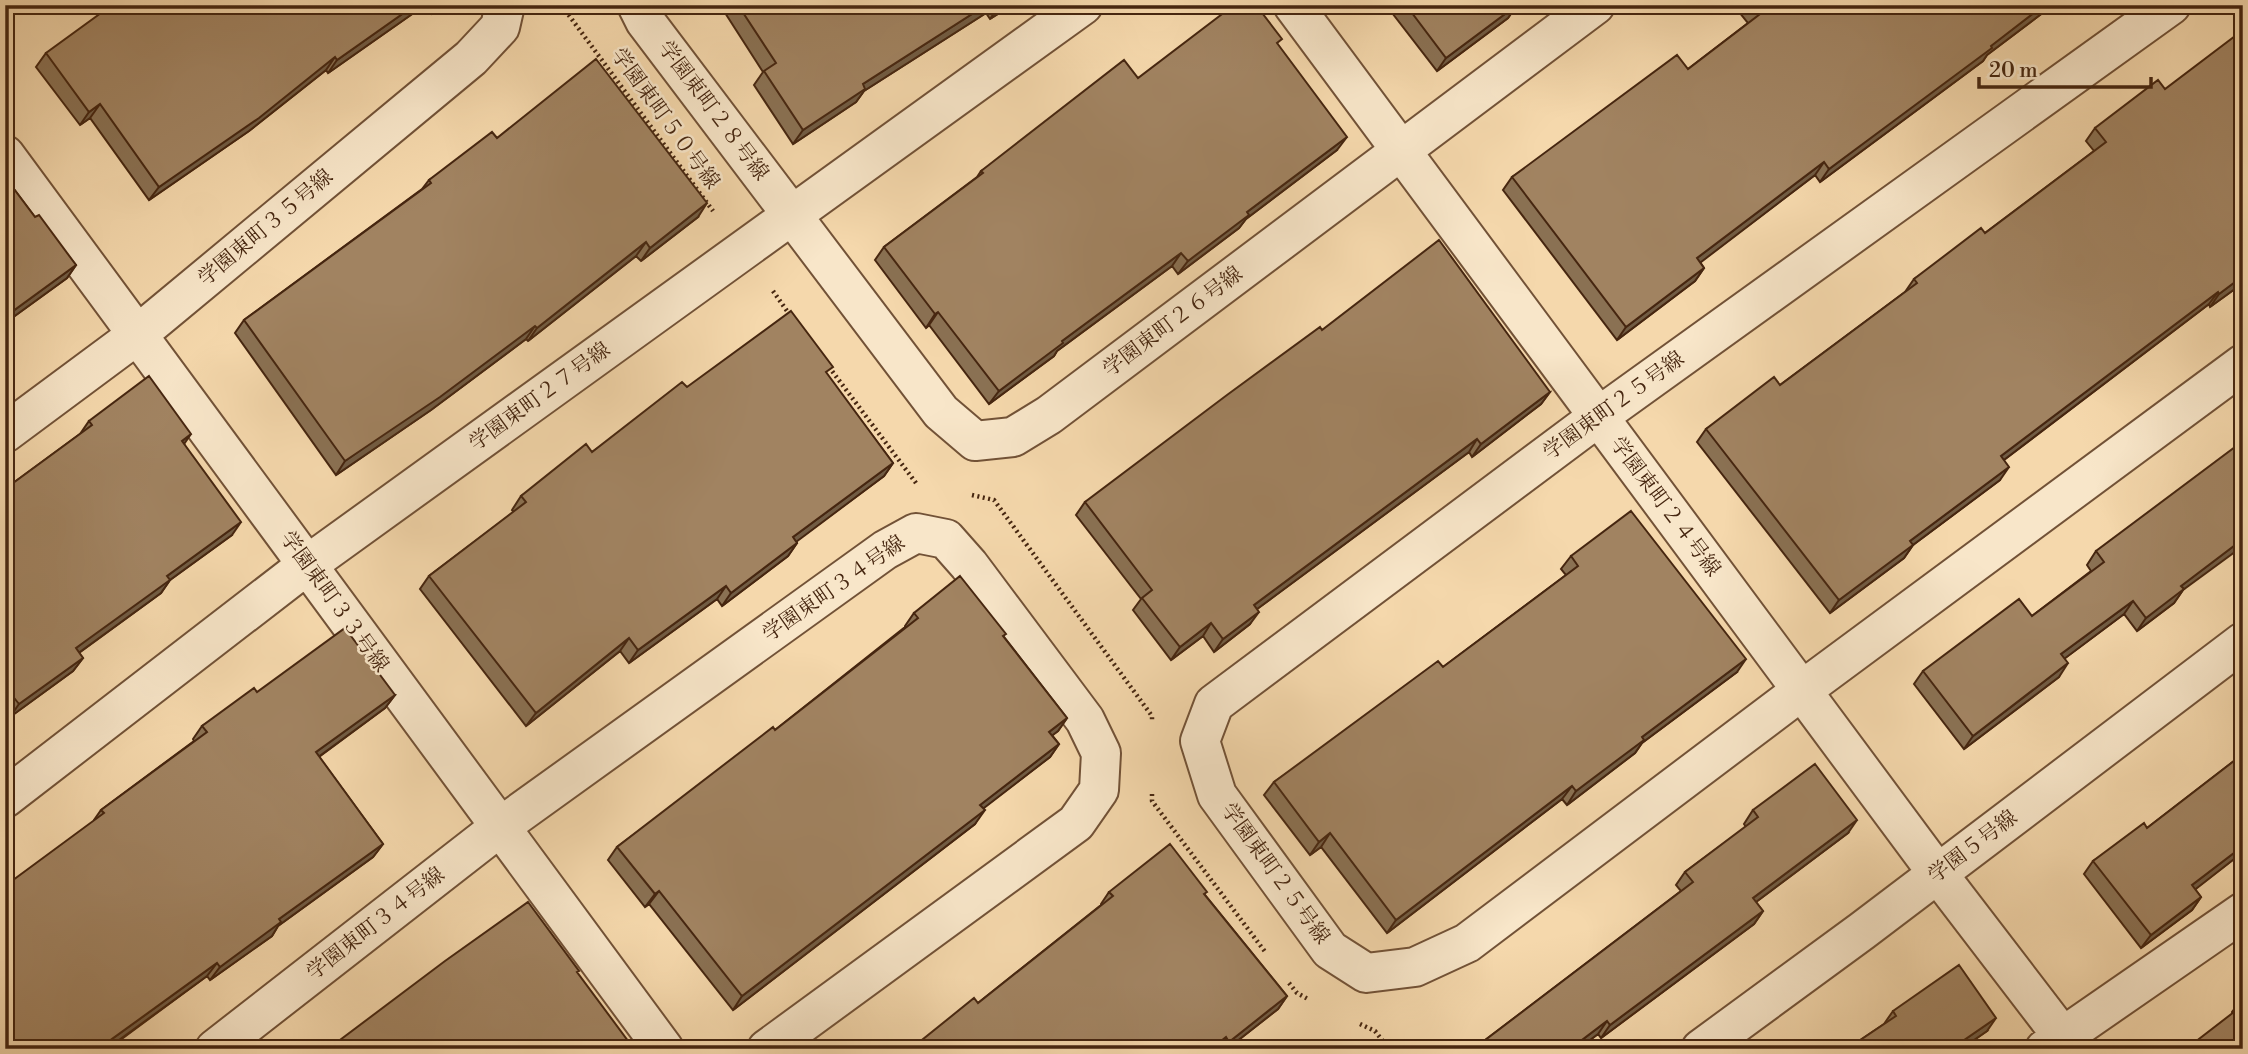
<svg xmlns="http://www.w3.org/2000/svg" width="2248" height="1054" viewBox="0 0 2248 1054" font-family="'Libre Bodoni','Noto Serif JP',serif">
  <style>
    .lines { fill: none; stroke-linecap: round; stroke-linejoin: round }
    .minor-casing { stroke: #725237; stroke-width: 42 }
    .path { stroke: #462610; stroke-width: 4.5; stroke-dasharray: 2 3.5; stroke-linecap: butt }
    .minor { stroke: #f8e6c9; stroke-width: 38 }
    .wall { fill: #8a7153; stroke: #462610; stroke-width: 2 }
    .shaded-wall { fill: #715c44; stroke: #462610; stroke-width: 2 }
    .building { fill: #a18361; stroke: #462610; stroke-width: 2 }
    .labels { text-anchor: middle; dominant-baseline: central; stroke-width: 5; stroke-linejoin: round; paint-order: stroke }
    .street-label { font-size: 21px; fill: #462610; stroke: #f8e6c9 }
  </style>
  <rect width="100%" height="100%" fill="#f5d8ac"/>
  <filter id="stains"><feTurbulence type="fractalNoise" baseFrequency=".00286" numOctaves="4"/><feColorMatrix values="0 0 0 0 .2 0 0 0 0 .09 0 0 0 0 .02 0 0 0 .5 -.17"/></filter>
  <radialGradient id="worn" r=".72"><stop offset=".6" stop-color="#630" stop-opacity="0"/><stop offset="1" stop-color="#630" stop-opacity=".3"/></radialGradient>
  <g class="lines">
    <g class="minor-casing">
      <path id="minor" d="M637 5 645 21 941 412 975 441 1013 437 1049 415 1595 5
        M1293 5 1938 874 2072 1049
        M2171 5 1598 417 1214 704 1200 741 1217 795 1330 950 1366 973 1415 967 1467 943 1801 691 2243 364
        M5 155 664 1049
        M5 433 137 335 471 58 500 27 505 5
        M5 798 307 565 1083 5
        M215 1049 500 827 885 550 916 533 946 539 969 565 1085 720 1101 753 1099 790 1076 823 767 1049
        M1701 1049 1862 931 2243 642
        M2045 1049 2243 912"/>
    </g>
    <path class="path" d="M565 5V10L713 211
      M773 291 792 318
      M829 367 916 483
      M972 495 994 500 1152 716V722
      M1152 794V801L1266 953
      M1289 983 1297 993 1308 999
      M1360 1024 1375 1031 1389 1049"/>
    <use href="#minor" class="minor"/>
  </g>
  <path class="wall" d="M425 5 328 73 326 70 249 131 149 200 90 118 80 125 36 67 46 53Z
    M426 5H446L432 14Z
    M720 5H1012L990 19 986 13 864 91 856 102 793 144 754 85 763 72Z
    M1386 5H1517L1508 18 1437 71Z
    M1743 5H2053L1987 55 1983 61 1820 182 1815 175 1700 262 1704 268 1695 281 1617 340 1503 190 1512 177 1688 69 1748 23 1739 12Z
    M1278 45 1337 150 1246 219 1239 228 1178 274 1172 266 1057 351 1054 356 989 404 929 325 926 328 875 260 884 247 977 177 981 171 1138 78Z
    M2095 128 2243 283 2210 307 2209 304 2004 460 2000 480 1913 545 1904 558 1830 613 1697 442 1706 429 1780 385 1905 292 1914 279 1985 233 2094 151 2086 141Z
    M497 138 698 217 641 261 636 256 528 341 526 339 431 410 336 475 235 333 244 320 422 189 429 180Z
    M5 177 35 217 76 265 67 278 5 323Z
    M827 375 893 463 884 476 796 541 797 543 788 556 722 606 717 599 629 663 620 651 526 726 420 589 429 576 514 512 512 510 521 496 592 452 687 387Z
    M1550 392 1541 404 1472 457 1469 452 1257 609 1250 624 1214 652 1203 636 1171 660 1133 610 1141 599 1076 515 1085 502Z
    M89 421 184 444 232 535 170 580 161 593 79 653 83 658 73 671 10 717 5 711V489L80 434Z
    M2096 551 2183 590 2174 603 2137 631 2124 614 2065 658 2059 677 1964 749 1914 684 1923 671 2032 616 2091 571 2087 565Z
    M1571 556 1737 672 1642 743 1635 753 1567 805 1562 799 1387 933 1321 847 1310 855 1264 795 1274 782 1443 667 1566 575 1561 569Z
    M914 613 1004 637 1067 718 1058 731 1052 735 1059 744 1050 757 983 808 975 824 733 1010 649 904 645 907 608 860 617 847 775 730 905 627V626Z
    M257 692 395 695 385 708 319 757 383 844 373 857 278 926 272 936 210 980 207 976 108 1049 94 820 101 810 194 741 193 739 202 726Z
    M2243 754V852L2195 889 2201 897 2192 910 2141 948 2084 874 2093 861 2147 828Z
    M1753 810 1848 833 1756 902 1763 911 1754 924 1601 1038 1598 1034 1578 1049H1476L1480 1044 1681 891 1676 885 1685 872 1746 827 1744 824Z
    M1109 892 1205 895 1287 996 1278 1009 1227 1049H913L917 1044 978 1003 1101 905V904Z
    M2243 998V1049L2232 1012Z
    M1893 1011 1987 1031 1961 1049H1847L1884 1024Z"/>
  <path class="shaded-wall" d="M415 5H425L328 73 337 60Z
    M439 5H446L432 14Z
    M986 5H991L986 13 864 91 856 102 793 144 803 130 863 84Z
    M1001 5H1012L990 19 999 6Z
    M1517 5 1508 18 1437 71 1446 58Z
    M2044 5H2053L1987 55 1983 61 1820 182 1829 169Z
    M335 57 326 70 249 131 149 200 159 187Z
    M100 104 90 118 80 125 89 112Z
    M1347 137 1337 150 1246 219 1239 228 1178 274 1188 261 1247 212Z
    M1824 162 1815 175 1688 272 1697 258Z
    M707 203 698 217 641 261 650 248Z
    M646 242 636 256 528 341 537 328Z
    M1181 253 1172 266 1057 351 1054 356 989 404 999 391 1062 341Z
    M76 265 67 278 5 323 13 311Z
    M1704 268 1695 281 1617 340 1626 327Z
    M2243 276V283L2210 307 2219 294Z
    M2218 292 2209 304 1992 469 2001 456Z
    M938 312 929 325 926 328 935 314Z
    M535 326 526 339 431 410 336 475 345 461Z
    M1550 392 1541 404 1472 457 1481 444Z
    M191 434 182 447V441Z
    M1477 439 1469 452 1245 618 1254 605Z
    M893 463 884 476 784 551 793 537Z
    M2009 467 2000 480 1913 545 1904 558 1830 613 1839 600 1910 541Z
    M241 522 232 535 170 580 161 593 66 662 76 648 167 576Z
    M2243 539V546L2183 590 2174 603 2137 631 2146 618 2181 586Z
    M797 543 788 556 722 606 731 593Z
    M726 586 717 599 629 663 638 650Z
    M2133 601 2124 614 2052 668 2061 654Z
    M1259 612 1250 624 1214 652 1223 639Z
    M1211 623 1203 636 1171 660 1180 647Z
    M629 638 620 651 526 726 536 713Z
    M83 658 73 671 10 717 19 704Z
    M1746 659 1737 672 1642 743 1635 753 1567 805 1576 791 1642 737Z
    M2068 663 2059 677 1964 749 1973 736Z
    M395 695 385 708 306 766 316 752Z
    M1067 718 1058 731 1040 745 1049 732Z
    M1059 744 1050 757 971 818 980 805Z
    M1572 786 1562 799 1387 933 1396 920Z
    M985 810 975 824 733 1010 742 996Z
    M1857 820 1848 833 1744 911 1753 898Z
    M1330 833 1321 847 1310 855 1319 842Z
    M383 844 373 857 278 926 272 936 210 980 220 967 279 919Z
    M2243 846V852L2183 899 2192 885Z
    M659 891 649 904 645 907 655 894Z
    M2201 897 2192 910 2141 948 2151 935Z
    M1763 911 1754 924 1601 1038 1610 1025Z
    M217 963 207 976 108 1048 105 1044Z
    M1287 996 1278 1009 1227 1049H1224L1229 1042Z
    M1996 1018 1987 1031 1961 1049H1951Z
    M1607 1021 1598 1034 1578 1049H1570Z
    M1226 1037 1217 1049H1211Z"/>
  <path class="building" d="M112 5H415L337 60 335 57 259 118 159 187 100 104 89 112 46 53Z
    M738 5H986L863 84 865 89 803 130 764 71 776 63Z
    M1234 5H1256L1282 39 1277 43 1347 137 1247 212 1249 215 1188 261 1181 253 1062 341 1063 343 999 391 938 312 935 314 884 247 983 173 981 171 1124 60 1138 78Z
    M1406 5H1517L1446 58Z
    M1753 5H2044L1991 46 1992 48 1829 169 1824 162 1697 258 1704 268 1626 327 1512 177 1677 55 1688 69 1760 14Z
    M2243 30V276L2219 294 2218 292 2001 456 2009 467 1910 541 1913 545 1839 600 1706 429 1774 377 1780 385 1917 283 1914 279 1981 228 1985 233 2106 142 2095 128 2158 80 2165 89Z
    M596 59 707 203 650 248 646 242 537 328 535 326 440 397 345 461 244 320 431 183 429 180 492 132 497 138Z
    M5 177 35 217 39 215 76 265 13 311 10 307 5 310Z
    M1439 240 1550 392 1481 444 1477 439 1254 605 1259 612 1223 639 1211 623 1180 647 1142 598 1152 590 1085 502 1227 395 1320 327 1322 330Z
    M791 311 833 367 826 372 893 463 793 537 797 543 731 593 726 586 638 650 629 638 536 713 429 576 526 502 521 496 586 444 592 452 682 382 687 387Z
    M149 376 191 434 182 441 241 522 167 576 170 580 76 648 83 658 19 704 11 694 5 698V489L92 425 89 421Z
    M2243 441V539L2181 586 2184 589 2146 618 2133 601 2061 654 2068 663 1973 736 1923 671 2019 599 2032 616 2104 562 2096 551Z
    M1631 511 1746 659 1642 737 1644 740 1576 791 1572 786 1396 920 1330 833 1319 842 1274 782 1438 661 1443 667 1578 566 1571 556Z
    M960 576 1006 634 1003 636 1067 718 1049 732 1059 744 980 805 985 810 742 996 659 891 655 894 617 847 773 727 775 730 918 618 914 613Z
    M345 628 395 695 316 752 383 844 279 919 281 922 220 967 217 963 105 1044 108 1048 107 1049H5V886L104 813 101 810 207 732 202 726 254 688 257 692Z
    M2243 754V846L2192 885 2201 897 2151 935 2093 861 2144 823 2147 828Z
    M1815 764 1857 820 1753 898 1763 911 1610 1025 1607 1021 1570 1049H1484L1480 1044 1693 882 1685 872 1758 817 1753 810Z
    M1170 844 1207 892 1204 894 1287 996 1229 1042 1226 1037 1211 1049H921L917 1044 974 998 978 1003 1113 896 1109 892Z
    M528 902 579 971 577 972 634 1049H328L445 961Z
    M1959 965 1996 1018 1951 1049H1847L1896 1016 1893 1011Z
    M2243 1005V1049H2186Z"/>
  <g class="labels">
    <g class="street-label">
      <text transform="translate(713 111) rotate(53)">学園東町２８号線</text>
      <text transform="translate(665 119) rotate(54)">学園東町５０号線</text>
      <text transform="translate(266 228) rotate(-40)">学園東町３５号線</text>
      <text transform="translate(1173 322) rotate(-37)">学園東町２６号線</text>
      <text transform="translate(540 397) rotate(-36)">学園東町２７号線</text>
      <text transform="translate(1614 406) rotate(-36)">学園東町２５号線</text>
      <text transform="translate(1665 507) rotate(53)">学園東町２４号線</text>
      <text transform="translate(834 589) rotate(-35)">学園東町３４号線</text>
      <text transform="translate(334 602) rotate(54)">学園東町３３号線</text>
      <text transform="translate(1973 847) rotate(-37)">学園５号線</text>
      <text transform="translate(1275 874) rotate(54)">学園東町２５号線</text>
      <text transform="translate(376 924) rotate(-38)">学園東町３４号線</text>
    </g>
  </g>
  <rect width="2248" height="1054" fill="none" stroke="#f5d8ac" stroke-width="28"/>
  <rect x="7" y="7" width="2234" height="1040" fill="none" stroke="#462610" stroke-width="3.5"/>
  <rect x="14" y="14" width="2220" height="1026" fill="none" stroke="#462610" stroke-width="2"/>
  <path d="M1979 77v10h172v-10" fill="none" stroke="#462610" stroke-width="3.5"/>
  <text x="1989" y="77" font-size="21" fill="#462610" stroke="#f8e6c9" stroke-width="5" paint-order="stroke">20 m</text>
  <rect width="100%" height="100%" filter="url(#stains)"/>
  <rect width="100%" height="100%" fill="url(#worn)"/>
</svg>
